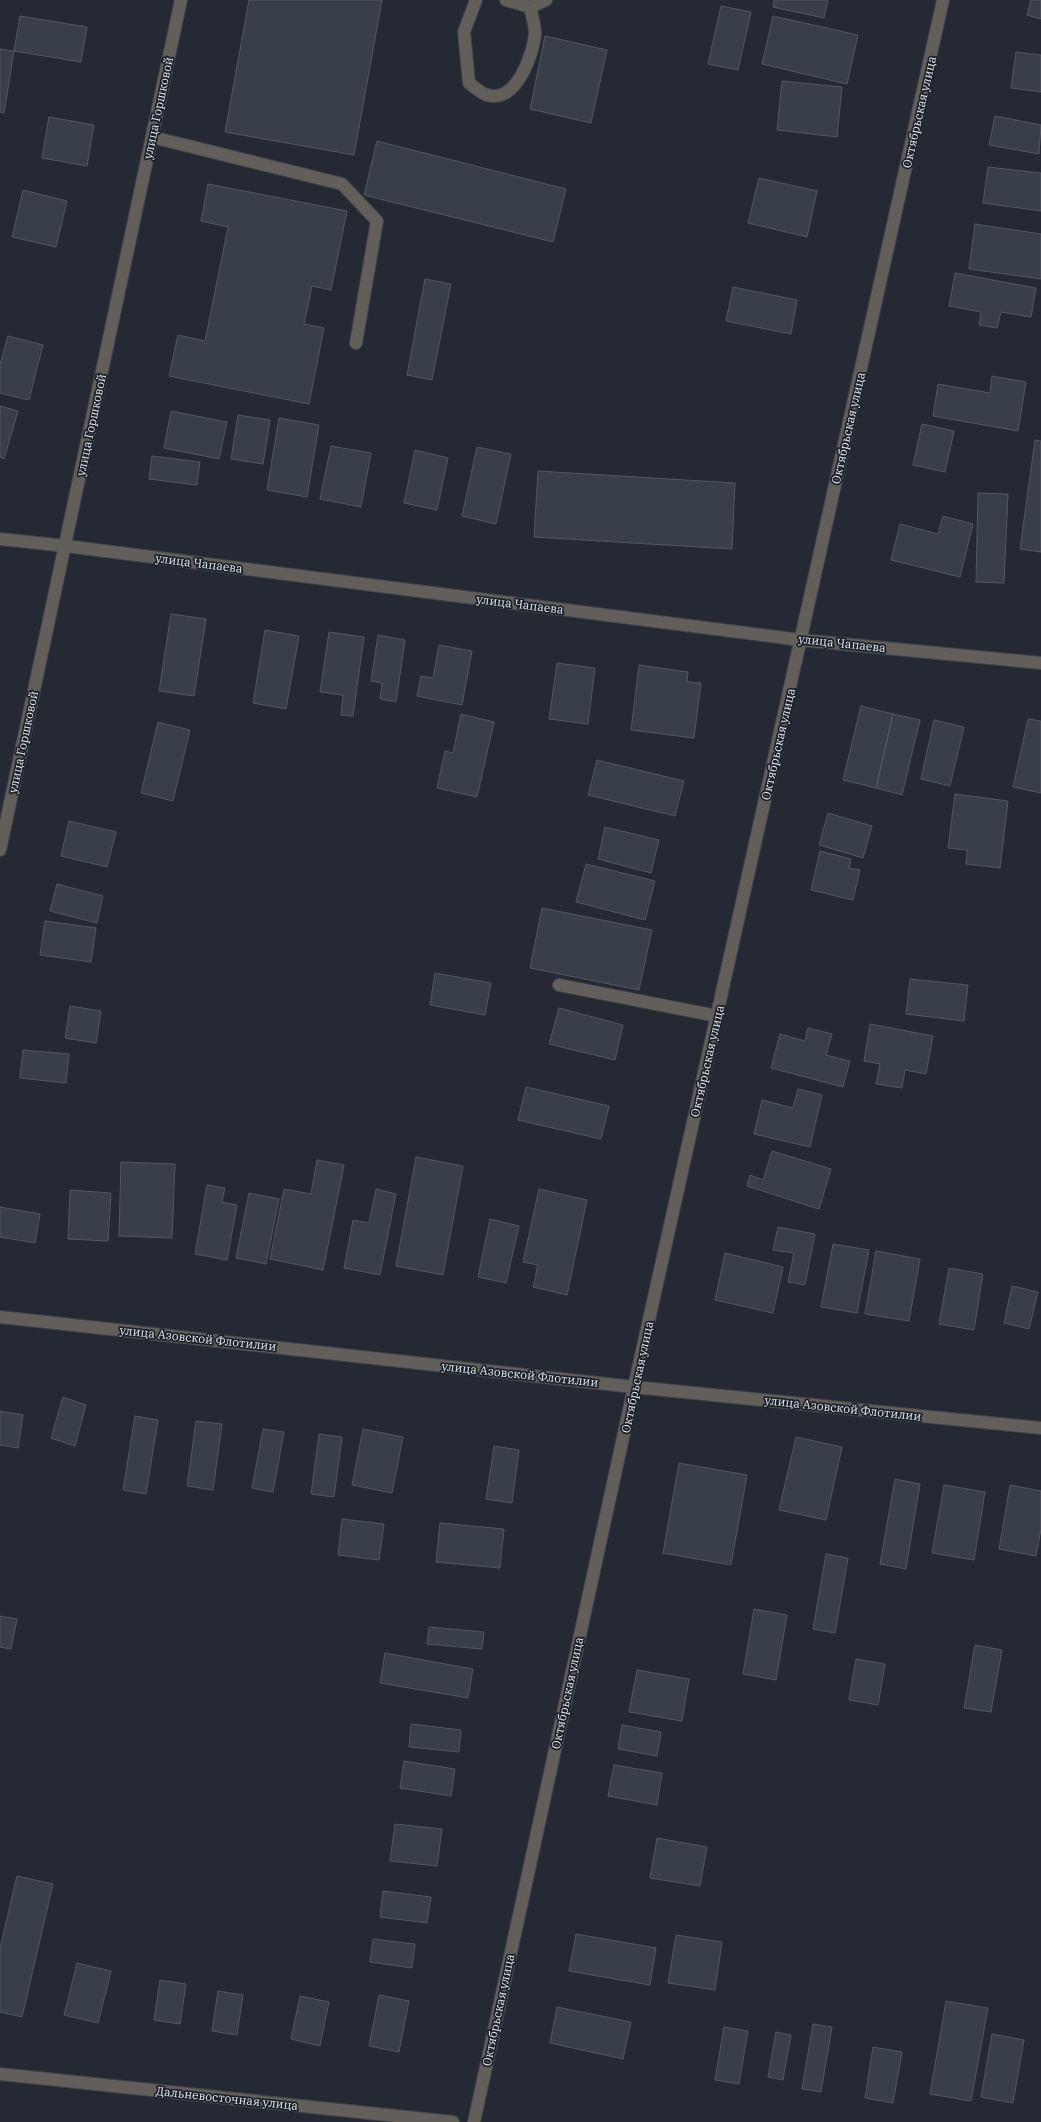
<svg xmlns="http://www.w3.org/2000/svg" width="1041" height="2122" viewBox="0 0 1041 2122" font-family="'IBM Plex Serif',serif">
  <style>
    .building { fill: #393f49; stroke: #525863 }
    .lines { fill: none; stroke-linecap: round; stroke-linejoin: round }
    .lane-casing { stroke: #3f444d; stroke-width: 14 }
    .street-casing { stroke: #3f444d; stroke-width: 14 }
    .lane { stroke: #625e59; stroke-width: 12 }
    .street { stroke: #625e59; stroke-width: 12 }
    .labels { text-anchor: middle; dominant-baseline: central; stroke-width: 3.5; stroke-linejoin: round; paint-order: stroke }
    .street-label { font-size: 12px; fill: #e4e7ee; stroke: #1b2029 }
  </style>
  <rect width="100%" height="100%" fill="#242933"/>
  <path class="building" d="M249 0H382L354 155 225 132Z
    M774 0H828L824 18 773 7Z
    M1031 0H1041V19L1027 15Z
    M721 6 751 12 738 70 708 64Z
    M20 16 87 27 81 62 14 51Z
    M773 16 858 35 847 84 762 64Z
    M545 36 607 50 591 123 530 109Z
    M0 49 14 51 4 113 0 112Z
    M1016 52 1041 55V92L1011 88Z
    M782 81 842 87 837 137 777 130Z
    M995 116 1041 125 1039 154 989 145Z
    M49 117 94 125 87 166 42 158Z
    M377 141 566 189 553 242 364 195Z
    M988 167 1041 173V211L983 203Z
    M759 178 817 191 807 237 748 223Z
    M208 184 347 211 331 290 312 286 304 324 324 328 309 404 169 376 178 335 205 341 228 227 201 221Z
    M23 190 67 201 56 247 12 237Z
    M975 224 1041 234V279L969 269Z
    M955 273 1036 288 1031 317 1001 312 997 328 979 325 981 312 949 306Z
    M425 279 451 284 432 380 407 375Z
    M733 287 797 300 791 334 726 321Z
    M8 336 43 345 29 400 0 393V365Z
    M992 376 1026 382 1018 431 933 416 938 384 990 393Z
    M0 406 18 411 4 459 0 457Z
    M171 411 227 422 219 459 164 448Z
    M238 415 270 420 263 464 231 459Z
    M279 418 319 425 307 497 267 490Z
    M922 424 954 431 945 472 913 465Z
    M1035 440 1041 441V552L1020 549Z
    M331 446 371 453 361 507 320 499Z
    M477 447 511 454 496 524 462 516Z
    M415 450 448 458 437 510 404 503Z
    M152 456 200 462 197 485 149 479Z
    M538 471 735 483 732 549 534 537Z
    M978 493 1008 494 1004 583 976 582Z
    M943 516 973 524 960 577 891 560 900 524 938 534Z
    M171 614 206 619 194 696 159 691Z
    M265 630 299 636 286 709 253 703Z
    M329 632 364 637 353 716 341 715 343 695 320 692Z
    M378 635 405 640 396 702 380 699 382 683 371 681Z
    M439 645 472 651 462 705 417 696 421 676 433 678Z
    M557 663 595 668 588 724 549 719Z
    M639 665 688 672 687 682 701 683 694 738 631 730Z
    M861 706 893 714 876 788 843 780Z
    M461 714 494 722 477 797 437 788 445 751 453 753Z
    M893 714 920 720 902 795 876 788Z
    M1028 719 1041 721V793L1013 787Z
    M934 720 964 727 950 786 921 779Z
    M158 722 190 730 173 801 141 793Z
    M597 760 684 781 675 816 588 795Z
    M955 794 1008 801 1000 868 966 864 967 850 948 848Z
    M828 813 872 826 863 858 819 845Z
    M69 821 116 832 107 867 61 856Z
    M605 827 659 840 651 873 598 859Z
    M820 851 851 859 849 868 860 870 853 900 811 890Z
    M586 864 655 881 645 920 576 902Z
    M57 884 103 896 97 923 50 911Z
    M542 908 652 930 639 990 530 968Z
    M45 921 96 928 91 962 40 955Z
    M435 973 491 983 485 1015 430 1005Z
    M910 979 968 985 964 1021 906 1014Z
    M70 1006 101 1011 96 1043 65 1038Z
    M559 1008 623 1025 615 1060 549 1044Z
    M870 1024 933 1036 926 1074 905 1070 902 1088 876 1084 880 1064 864 1061Z
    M808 1028 832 1034 826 1055 850 1061 843 1087 771 1068 780 1034 805 1041Z
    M23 1050 69 1054 66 1083 20 1078Z
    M526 1087 609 1106 601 1139 518 1120Z
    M798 1089 822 1095 810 1147 754 1134 762 1100 793 1108Z
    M772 1151 831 1169 819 1209 747 1186 750 1175 763 1180Z
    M416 1157 463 1166 443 1275 396 1266Z
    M317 1160 344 1165 323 1270 270 1259 284 1189 311 1194Z
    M121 1162 175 1164 172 1238 119 1236Z
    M207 1185 225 1188 222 1202 237 1205 227 1260 195 1254Z
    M376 1189 396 1194 380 1275 344 1268 353 1220 369 1223Z
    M539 1189 587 1200 567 1295 533 1287 538 1265 523 1262Z
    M70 1190 111 1193 108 1241 68 1239Z
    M249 1193 279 1199 266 1264 236 1258Z
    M0 1207 40 1214 35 1243 0 1237Z
    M490 1219 519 1226 506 1283 478 1277Z
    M778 1227 815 1234 805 1285 788 1282 794 1253 773 1250Z
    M833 1244 869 1250 857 1313 821 1307Z
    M876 1251 920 1259 909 1321 865 1314Z
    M725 1253 783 1267 773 1313 715 1300Z
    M949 1268 983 1274 974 1330 939 1324Z
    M1012 1286 1038 1292 1029 1329 1004 1323Z
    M63 1397 86 1405 75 1446 51 1438Z
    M0 1411 23 1415 18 1448 0 1445Z
    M135 1416 158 1420 146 1494 123 1490Z
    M196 1421 222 1424 213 1490 187 1486Z
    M263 1429 284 1432 273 1492 252 1488Z
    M363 1429 403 1437 392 1493 352 1485Z
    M319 1434 342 1437 334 1497 311 1494Z
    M796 1437 842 1447 826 1520 779 1510Z
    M494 1446 519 1450 512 1503 486 1499Z
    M679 1463 747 1475 731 1565 663 1553Z
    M895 1479 920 1484 906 1569 880 1564Z
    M944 1485 985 1492 974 1560 932 1553Z
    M1010 1485 1041 1491V1529L1036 1556 999 1549Z
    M342 1519 384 1524 379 1560 338 1555Z
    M440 1523 504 1529 500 1568 436 1562Z
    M826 1554 848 1558 835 1633 813 1629Z
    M754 1609 787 1615 776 1680 743 1674Z
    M0 1616 17 1619 11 1649 0 1647Z
    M429 1627 484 1632 482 1649 427 1644Z
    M975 1645 1002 1650 991 1712 964 1708Z
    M385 1653 473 1669 468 1698 380 1683Z
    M856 1659 885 1664 878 1705 849 1700Z
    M637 1670 689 1679 682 1721 629 1712Z
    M411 1724 461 1730 459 1752 409 1747Z
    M622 1725 661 1732 657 1756 618 1749Z
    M404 1761 455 1769 451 1796 400 1788Z
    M614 1765 662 1773 657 1805 608 1796Z
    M395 1824 442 1829 437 1866 390 1861Z
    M657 1838 707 1847 700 1886 650 1878Z
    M17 1876 53 1884 22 2017 0 2012V1948Z
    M383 1891 431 1897 427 1923 380 1917Z
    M576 1934 656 1948 650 1985 569 1971Z
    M676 1935 722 1942 715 1990 668 1983Z
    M373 1939 415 1944 412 1968 370 1962Z
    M77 1963 111 1971 98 2023 64 2015Z
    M160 1980 186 1984 180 2024 154 2020Z
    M218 1991 243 1995 237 2035 212 2031Z
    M379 1995 409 2001 399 2052 369 2046Z
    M300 1996 329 2002 320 2046 291 2039Z
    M946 2001 988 2008 971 2101 930 2094Z
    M557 2007 631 2022 623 2059 550 2043Z
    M813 2024 832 2027 821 2092 802 2089Z
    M724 2027 748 2031 739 2084 715 2080Z
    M776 2032 791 2035 783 2080 768 2077Z
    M992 2034 1024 2040 1013 2103 981 2097Z
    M873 2047 902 2052 893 2103 865 2098Z"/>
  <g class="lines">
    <g class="lane-casing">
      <path id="lane" d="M476 0 464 32 469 83C474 87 481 93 487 95 516 104 533 55 535 34 535 25 532 15 530 7
        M506 0 530 7 546 0
        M152 137 342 184 377 221 356 343
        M559 985 717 1016"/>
    </g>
    <g class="street-casing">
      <path id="street" d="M0 539 66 546 801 640 1041 663
        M0 850 181 0
        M0 1317 634 1387 1041 1428
        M0 2074 453 2122
        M474 2122 634 1387 943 0"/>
    </g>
    <use href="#lane" class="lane"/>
    <use href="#street" class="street"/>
  </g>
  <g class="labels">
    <g class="street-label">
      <text transform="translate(158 108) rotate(-78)">улица Горшковой</text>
      <text transform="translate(919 112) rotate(-77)">Октябрьская улица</text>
      <text transform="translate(91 425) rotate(-78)">улица Горшковой</text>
      <text transform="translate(848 428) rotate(-77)">Октябрьская улица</text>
      <text transform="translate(199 563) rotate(7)">улица Чапаева</text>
      <text transform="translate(520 604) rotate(7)">улица Чапаева</text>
      <text transform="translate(842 643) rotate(6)">улица Чапаева</text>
      <text transform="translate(23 742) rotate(-78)">улица Горшковой</text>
      <text transform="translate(778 744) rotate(-77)">Октябрьская улица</text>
      <text transform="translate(707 1061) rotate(-77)">Октябрьская улица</text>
      <text transform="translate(198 1338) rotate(6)">улица Азовской Флотилии</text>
      <text transform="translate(520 1374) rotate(6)">улица Азовской Флотилии</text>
      <text transform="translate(637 1377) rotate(-78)">Октябрьская улица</text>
      <text transform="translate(843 1408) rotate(6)">улица Азовской Флотилии</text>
      <text transform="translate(567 1693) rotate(-78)">Октябрьская улица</text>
      <text transform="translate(498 2010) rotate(-78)">Октябрьская улица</text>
      <text transform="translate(227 2098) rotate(6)">Дальневосточная улица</text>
    </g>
  </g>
</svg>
